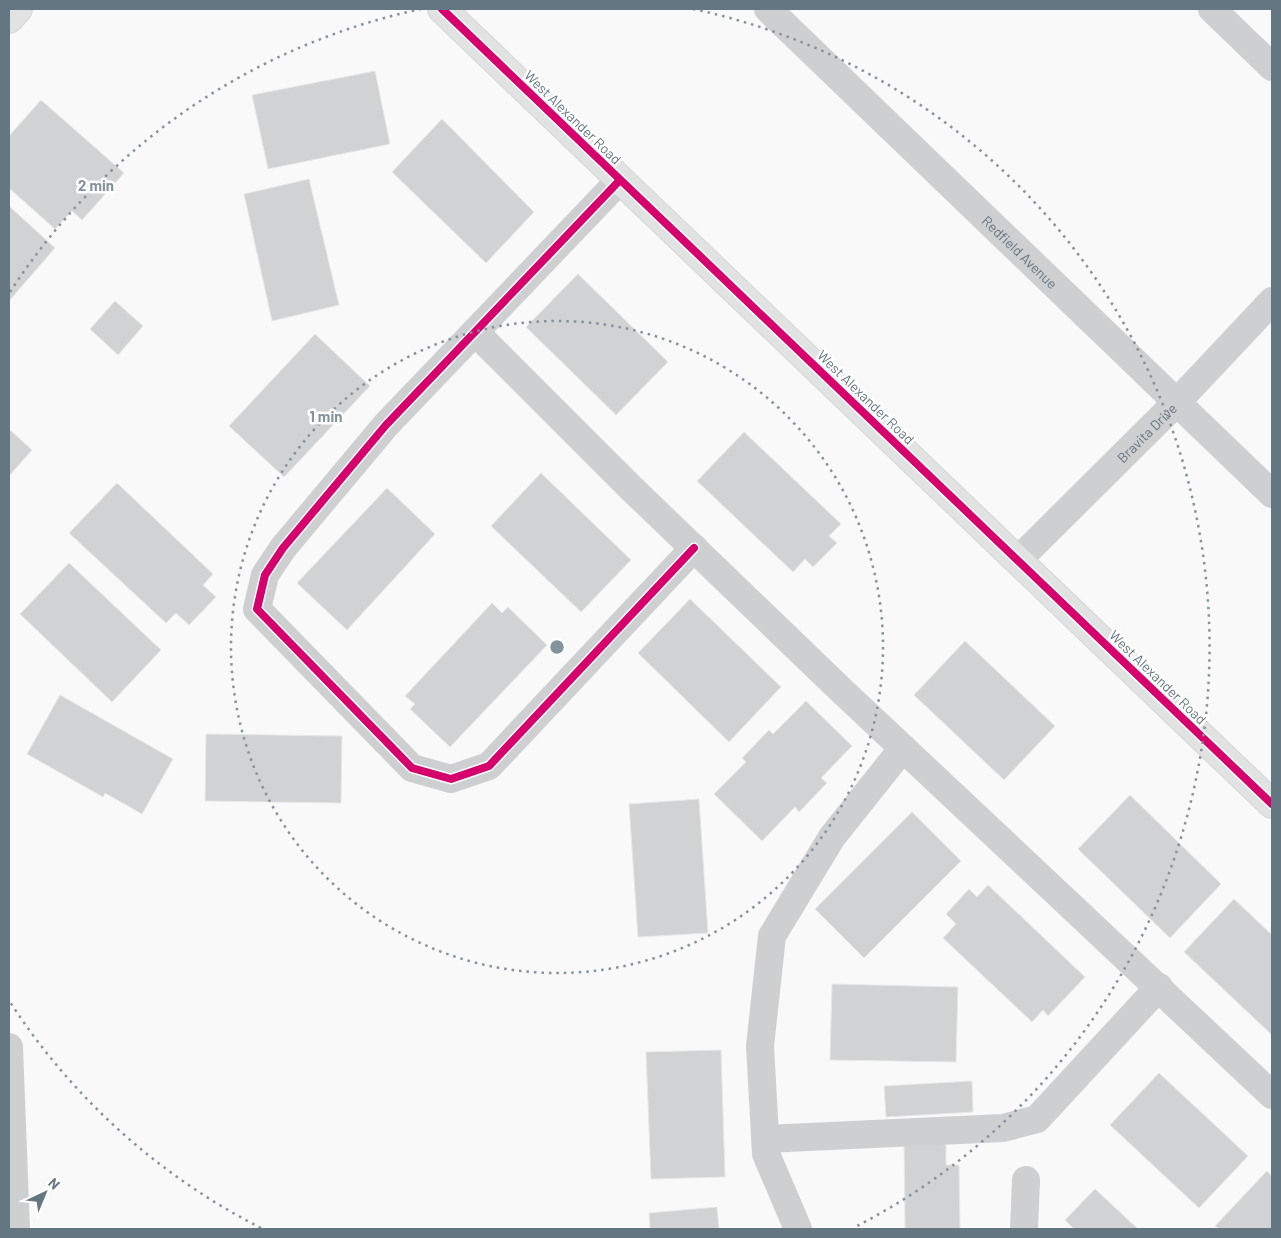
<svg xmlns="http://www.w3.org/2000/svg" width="1281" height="1238" viewBox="0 0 1281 1238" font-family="Barlow,sans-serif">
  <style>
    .building { fill: #d0d2d3; stroke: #e8e8e8 }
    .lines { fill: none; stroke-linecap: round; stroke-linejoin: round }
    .secondary-casing { stroke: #d5d6d7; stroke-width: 30 }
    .street { stroke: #cecfd0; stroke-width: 28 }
    .secondary { stroke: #e1e2e2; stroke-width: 28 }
    .cycleway-casing { stroke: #fff; stroke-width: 11 }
    .cycleway { stroke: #d6006c; stroke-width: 8 }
    .ring { fill: none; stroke: #84929c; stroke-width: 2.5; stroke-dasharray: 2.5 5 }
    .labels { text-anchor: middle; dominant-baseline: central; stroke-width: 5; stroke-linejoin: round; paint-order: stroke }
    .street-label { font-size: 14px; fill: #657683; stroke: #fff }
    .centre { fill: #84929c; stroke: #fff; stroke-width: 2.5 }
    .ring-label { font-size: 15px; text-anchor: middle; font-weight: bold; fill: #84929c; stroke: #fff; stroke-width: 5; stroke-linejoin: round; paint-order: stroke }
  </style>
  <rect width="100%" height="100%" fill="#f9f9f9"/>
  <path class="building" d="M375 71 390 144 268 169 252 95Z
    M41 100 124 173 82 220 72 211 55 229 9 188V136Z
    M442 119 534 212 486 263 392 172Z
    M309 179 339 305 272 321 244 194Z
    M9 206 55 248 9 301Z
    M578 274 668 362 616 415 526 327Z
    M115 301 143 326 118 355 90 329Z
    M315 334 370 386 284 477 229 426Z
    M9 429 32 450 9 476Z
    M744 432 841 524 829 536 837 543 813 567 805 559 793 572 697 481Z
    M541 473 631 560 581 612 491 526Z
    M117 483 213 574 203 585 216 597 189 625 176 613 166 623 69 533Z
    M387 488 435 534 347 630 297 583Z
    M69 563 161 650 112 702 20 614Z
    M690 599 781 687 729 742 638 653Z
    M492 603 502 613 508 607 547 645 450 747 410 709 415 704 405 696Z
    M965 641 1055 726 1004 780 914 695Z
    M60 695 173 759 142 814 105 793 103 797 27 754Z
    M806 701 852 746 821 778 827 783 799 812 795 807 762 841 714 794 746 762 742 758 769 730 773 734Z
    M206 734 342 736 341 803 205 801Z
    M1130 795 1221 884 1170 938 1078 849Z
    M699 799 708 933 638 937 629 804Z
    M912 812 961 861 864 958 815 909Z
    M988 885 1085 977 1048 1016 1043 1010 1032 1022 943 938 956 924 946 914 969 889 977 897Z
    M1234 899 1272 935V1035L1184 952Z
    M832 984 958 987 956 1062 830 1060Z
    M721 1050 725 1177 651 1179 646 1052Z
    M1159 1073 1248 1156 1199 1208 1110 1125Z
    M972 1081 973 1112 886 1117 884 1086Z
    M946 1144V1165H959L960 1229H905L904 1145Z
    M1267 1171 1272 1177V1229H1219L1215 1226Z
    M1095 1189 1138 1229H1074L1065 1220Z
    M717 1207 719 1229H650L649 1213Z"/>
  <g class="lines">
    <g class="secondary-casing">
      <path id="secondary" d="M442 9 1272 804
        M9 19 18 9"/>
    </g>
    <g class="street">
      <path id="s1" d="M768 9 1272 494"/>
      <path d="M1212 9 1272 67"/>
      <path d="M620 180 386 425 283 548 265 575 257 609 412 768 451 779 489 766 694 548"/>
      <path d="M475 332 630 487 840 689 1272 1095"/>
      <path id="s2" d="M1018 560 1177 402 1272 301"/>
      <path d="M9 1047 16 1229"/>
      <path d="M765 1139 1003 1128 1037 1119 1159 987"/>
      <path d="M798 1229 766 1154 760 1046 772 936 832 837 903 748"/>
      <path d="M1024 1229 1026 1180"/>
    </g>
    <use href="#secondary" class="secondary"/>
    <g class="cycleway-casing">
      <path id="cycleway" d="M442 9 1272 804
        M620 180 386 425 283 548 265 575 257 609 412 768 451 779 489 766 694 548"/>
    </g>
    <use href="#cycleway" class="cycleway"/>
  </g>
  <g class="ring">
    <circle cx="557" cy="647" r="326"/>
    <path d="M261 1228A652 652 0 0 1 10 1002M10 292A652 652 0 0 1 421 9M693 9A652 652 0 0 1 853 1228"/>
  </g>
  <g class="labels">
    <g class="street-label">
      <text transform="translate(573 117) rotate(44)">West Alexander Road</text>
      <text stroke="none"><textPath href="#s1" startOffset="350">Redfield Avenue</textPath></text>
      <text transform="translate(866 397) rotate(44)">West Alexander Road</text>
      <text stroke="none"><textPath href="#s2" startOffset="181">Bravita Drive</textPath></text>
      <text transform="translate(1158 677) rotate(44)">West Alexander Road</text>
    </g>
  </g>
  <circle cx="557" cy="647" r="8" class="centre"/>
  <g class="ring-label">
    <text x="96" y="191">2 min</text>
    <text x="326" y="422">1 min</text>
  </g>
  <rect width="1281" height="1238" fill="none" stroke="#657683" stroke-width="20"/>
  <g transform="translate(45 1193) rotate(44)" stroke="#ffffff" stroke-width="4" paint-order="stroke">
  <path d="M0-4L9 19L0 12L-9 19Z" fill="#657683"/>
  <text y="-8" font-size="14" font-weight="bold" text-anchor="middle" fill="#657683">N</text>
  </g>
</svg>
